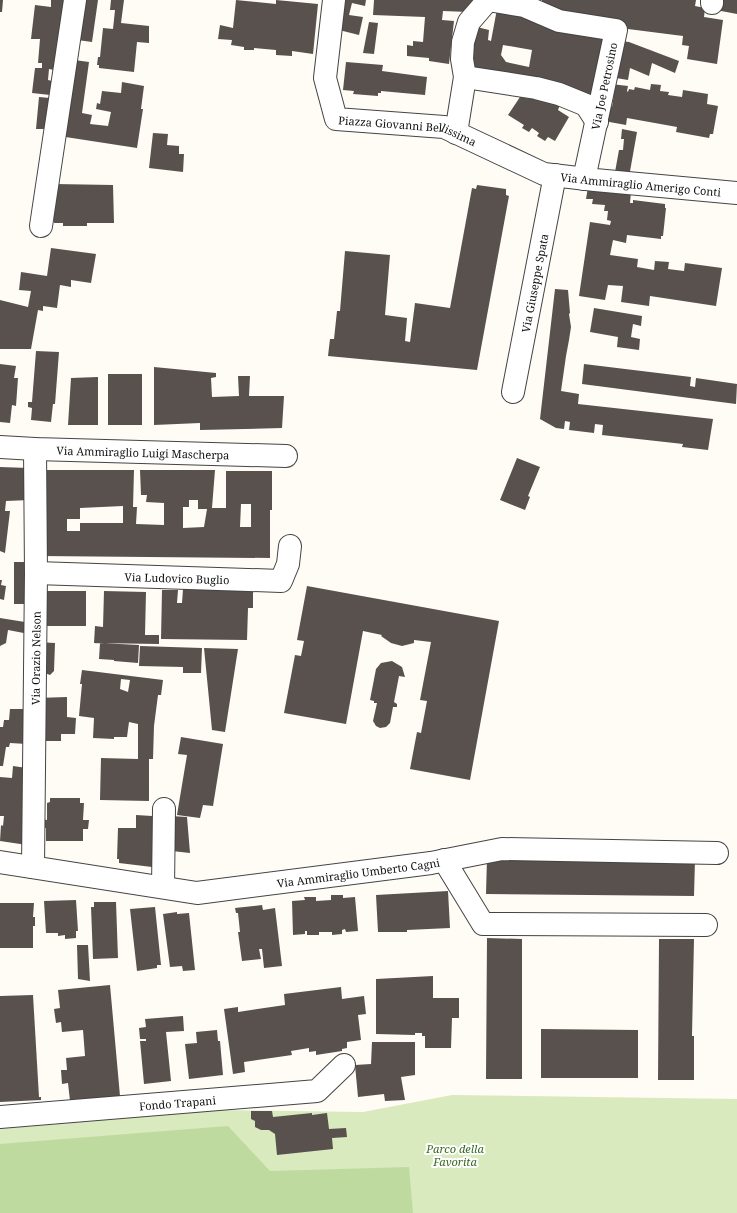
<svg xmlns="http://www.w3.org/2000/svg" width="737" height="1213" viewBox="0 0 737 1213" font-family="'Noto Serif',serif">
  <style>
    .green { fill: #d9eabe }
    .forest { fill: #bfda9e }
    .building { fill: #59514d; fill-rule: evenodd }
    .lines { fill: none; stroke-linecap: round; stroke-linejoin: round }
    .minor-casing { stroke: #444; stroke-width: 24 }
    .minor { stroke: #fff; stroke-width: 22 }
    .labels { text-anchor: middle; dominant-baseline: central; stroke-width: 4; stroke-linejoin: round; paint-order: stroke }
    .street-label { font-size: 11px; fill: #111; stroke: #fff }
    .park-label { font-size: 11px; font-style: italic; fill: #386821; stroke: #fff }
  </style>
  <rect width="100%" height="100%" fill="#fffcf5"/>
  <path class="green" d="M452 1095 737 1099V1213H0V1129L222 1110 363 1112Z"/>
  <path class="forest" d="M228 1126 270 1171 409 1167 413 1213H0V1144Z"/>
  <path class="building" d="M0 0H3L2 12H0Z
    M51 0H65L54 70 49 69 48 80 52 81 50 95 32 93 35 68H42V63H38L40 39H31L35 5 51 7Z
    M76 0H98L92 42 70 39Z
    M111 0H124L121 23 149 26V43L137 42 134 72 99 68V65H97L98 57H100L103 28 113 29 115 10H110Z
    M236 0 276 4V0L318 4 313 54 292 51V56L276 55V50L254 48V50H244V47L231 45 232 40 218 39 220 25 233 28Z
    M341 0H366L365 6 352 3 349 15 363 17 359 35 335 29Z
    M374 0H480L469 12 443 11 442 20 454 21 449 64 429 61V58L407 56V45L413 46V41L423 42 425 17 373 15Z
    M542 0H696L695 6 705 8 704 17 723 20 717 64 687 59 689 46 682 45 683 36 565 21 541 8Z
    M717 0H737V14L716 10Z
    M497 9 607 35 592 105 473 68 465 63 477 27 489 30 488 40 491 41ZM503 45 532 50 529 67 506 62 501 55Z
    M369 22 378 23 374 54 363 53Z
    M615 40 629 42 679 61 675 73 652 63 649 76 630 68 628 80 610 77Z
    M67 59 89 62 82 113 92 115 90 124 108 126 111 112 96 109 97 103 100 104 102 91 121 93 122 82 144 86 141 109H143L137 148 59 136Z
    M346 62 383 65 382 71 427 77 425 95 381 91V93H378V96L353 94 354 91 343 90Z
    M611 84 628 86 627 91 628 92 629 89 634 90 635 87 650 90 651 84 661 85 660 91 669 92 668 95 682 97 683 90 708 94 707 104 718 106 713 134H710L709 138 676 132 677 127 627 118 626 125 604 121 607 106 612 107 614 94 609 93Z
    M533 96 560 105 558 110 569 117 555 141 548 137 545 141 537 136 539 133 532 128 529 132 522 128 524 125 508 115 520 97 531 99Z
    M39 97 50 98 46 129H36Z
    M622 129 637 132 629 177 615 172 619 150H623L624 139H621Z
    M153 133 168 134 167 145 179 146V154H184L183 172 149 168Z
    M54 184 113 185 114 223H87V226H63V223H54Z
    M477 185 506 189V195L509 196 477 370 328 356 330 339H334L337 311H340L345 251 390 255 385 315 407 318 405 341 410 342 415 303 450 308 472 188 476 189Z
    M588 187 631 192 630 203H633V200L665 204V208H666L663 236H661V239L627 235 626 243 613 240 610 255 638 259 637 267 654 270 655 261 669 262 668 269 684 271 685 263 722 268 716 306 650 296 649 306 621 302 623 286 608 285 605 300 579 296 590 222 610 225 611 221 607 220 608 211H604L605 205 592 204 593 199H586Z
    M51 248 96 254 91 283 71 280V287L60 285 57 308 43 306V311L38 310 31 349H0V300L28 307 31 291 19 290 21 272 47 276Z
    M555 289 568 290 570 313 569 314 571 327 569 340 566 356 561 391 579 394 578 404 713 419 708 450 682 447 683 444 602 435 603 425 595 424 594 433 569 430 570 422 565 421 564 429 556 428 540 419Z
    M594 308 642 316 641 326 633 324 631 337 640 339 639 350 617 347 618 337 590 332Z
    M36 351 59 352 55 404H53L51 422 31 420 32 408 28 407V402H32Z
    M0 364 16 366 14 378H18L16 406 12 405 10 423 0 422Z
    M584 364 691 377 690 386 695 387 696 378 737 384 736 404 582 384Z
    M154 367 216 373V377L211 378 212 397 239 396 238 376H250L249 396H284L282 428 200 430V423L154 425Z
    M108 374H142V425H108Z
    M98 377V425H68L71 378Z
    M517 458 540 467 528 496 530 497 525 510 500 500Z
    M0 467 29 468 30 500 6 501 5 511H10L5 553 0 551Z
    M39 470H134L133 507H137L136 524 164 525V503L146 502 147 495H141L140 470H215L212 508H226V471H272V510H270V558L40 556ZM189 500H198V509H207L204 527 183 528V507H189ZM241 504H251V527H240ZM123 506V523H80V531H67V519H80V508Z
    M14 562H28V604H14Z
    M0 580H2L1 585 6 586 4 600 0 599Z
    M307 586 499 621 470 780 410 769 417 732 421 733 427 701 420 700 431 642 414 640V643L402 646 391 643 381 636 382 635 363 631 346 724 284 713 295 655 301 656 304 641 297 640Z
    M183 589 253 590V608H248L247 640 161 639 162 590H178L177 603H182Z
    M42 591H86V626H42Z
    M104 591 146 592 145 635H159V644L94 643 95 626 103 627Z
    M0 618 31 623 29 634 8 630 6 643 0 646Z
    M37 642 55 643 54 671 50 675 42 672Z
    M100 643 139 645 138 663 114 661V660L99 659Z
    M140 646 202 648 201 673H183V667L139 666Z
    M204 648 238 649 225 732 212 730Z
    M392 661 402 667 405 677 399 676 394 702 397 704V707H393L390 723 386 727 380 728 376 726 373 721 377 703H374V701L370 700 376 669 381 663Z
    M82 670 163 680 161 695H158L154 726 153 759H149V801L100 800 101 758 138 759V724L129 722 127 737H114V739L93 738 94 718 79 716 82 684H80ZM121 679 130 680 128 692 120 689Z
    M67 697V717L76 718 75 734H61V741H45V739H36L37 698Z
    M10 709H27V744L10 743 9 747H6L3 766H0V727H3L4 720H9Z
    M181 737 223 744 213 806 203 805 200 818 177 815 187 755 178 754Z
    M13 766 27 768V845L0 841 1 825 3 826 4 816H0V777L12 778Z
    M50 798H80V803H84L83 820H89L88 829H83V841H46V828H41L42 819 47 820V803L50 802Z
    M136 815 152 816V867L119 863V859H117L118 828H136Z
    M171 816 187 817 190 853 172 851Z
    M487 858 695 860 694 896 486 894Z
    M448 891 450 928 407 930V932H378L376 895Z
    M331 895H343V898L355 897 358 931 346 932 345 929 342 930V934L332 935V932H319V935H307V931H305V934L293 935 292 901 305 900 304 897H316V901L331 900Z
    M76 900 78 931H76V938L65 939V935L58 936V933H46L44 901Z
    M94 902H116L118 958 93 959 91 907H94Z
    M0 903H34L33 917H35V926H33V948H0Z
    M262 905 263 910 275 908 282 966 264 968 262 949H259L261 959 242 961 238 932H240L238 913H236L235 908Z
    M155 907 161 965H157V968L137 971 130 909Z
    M177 912V914L189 913 195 970 183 971 182 966 170 967 163 914Z
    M487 938 522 939V1079H486Z
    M659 939H694L692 1036H694V1080H658Z
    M77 945H88L90 981 78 979Z
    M433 976V998H459V1018H452L451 1048H425V1036H422V1033H415V1035H414L376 1034V979Z
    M110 985 120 1096 70 1101 68 1083 62 1084 61 1070H67L66 1058 85 1056 83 1030 62 1032 61 1022 56 1023 54 1009 60 1008 58 990Z
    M341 987 342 999 364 996 366 1014 358 1015 361 1040 347 1042V1048L342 1049V1051L316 1055V1051L309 1052V1048L291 1051 292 1055 244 1062 245 1072 233 1074 224 1009 238 1007V1012L285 1005 284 994Z
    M33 995 39 1097H41V1100L0 1102V996Z
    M183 1016 184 1031 166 1032 171 1081 144 1084 140 1041H146V1039H140L139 1028 146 1027 145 1019Z
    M541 1029 638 1030V1078H541Z
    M217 1030 218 1041H220L223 1075 189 1079 185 1044 197 1043 196 1032Z
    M372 1042H415V1075L401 1077 405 1100 385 1101 384 1094 358 1097 355 1065 371 1064Z
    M251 1111H272L273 1117 312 1113V1115L327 1113 329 1129 346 1128 347 1137 332 1138 333 1149 277 1155 275 1134 269 1130H261L255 1127V1121L251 1119Z"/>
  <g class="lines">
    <g class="minor-casing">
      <g id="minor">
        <path id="s1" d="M334 0 325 78 336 119 444 127 544 174 595 180 737 193"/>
        <path d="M488 0 524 6 559 21 616 30 584 179"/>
        <path d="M712 3V0"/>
        <path d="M465 77 536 88 559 94 586 105 597 122"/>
        <path d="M456 133 465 77 462 59 463 42 469 22 488 0"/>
        <path d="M41 226 75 0"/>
        <path id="s2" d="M513 392 555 175"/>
        <path id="s3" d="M0 447 35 449 286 456"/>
        <path id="s4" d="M36 573 281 581 288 564 290 546"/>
        <path d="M444 860 483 924 706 925"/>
        <path id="s5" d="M0 862 197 893 431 863 502 849 717 853"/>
        <path id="s6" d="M33 867 36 573 35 449"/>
        <path d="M163 887 164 809"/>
        <path id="s7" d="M0 1117 317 1091 344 1065"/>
      </g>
    </g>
    <use href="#minor" class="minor"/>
  </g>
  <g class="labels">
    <g class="street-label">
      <text transform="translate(604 86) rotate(-78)">Via Joe Petrosino</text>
      <text stroke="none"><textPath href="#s1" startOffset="194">Piazza Giovanni Bellissima</textPath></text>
      <text stroke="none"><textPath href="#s1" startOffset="437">Via Ammiraglio Amerigo Conti</textPath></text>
      <text stroke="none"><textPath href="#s2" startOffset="111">Via Giuseppe Spata</textPath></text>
      <text stroke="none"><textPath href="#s3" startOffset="143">Via Ammiraglio Luigi Mascherpa</textPath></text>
      <text stroke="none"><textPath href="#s4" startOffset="141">Via Ludovico Buglio</textPath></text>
      <text stroke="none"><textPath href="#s6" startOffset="209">Via Orazio Nelson</textPath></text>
      <text stroke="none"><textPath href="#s5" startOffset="362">Via Ammiraglio Umberto Cagni</textPath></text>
      <text stroke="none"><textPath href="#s7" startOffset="178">Fondo Trapani</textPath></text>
    </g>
    <g class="park-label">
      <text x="455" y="1148">Parco della<tspan x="455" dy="13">Favorita</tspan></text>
    </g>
  </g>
</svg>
